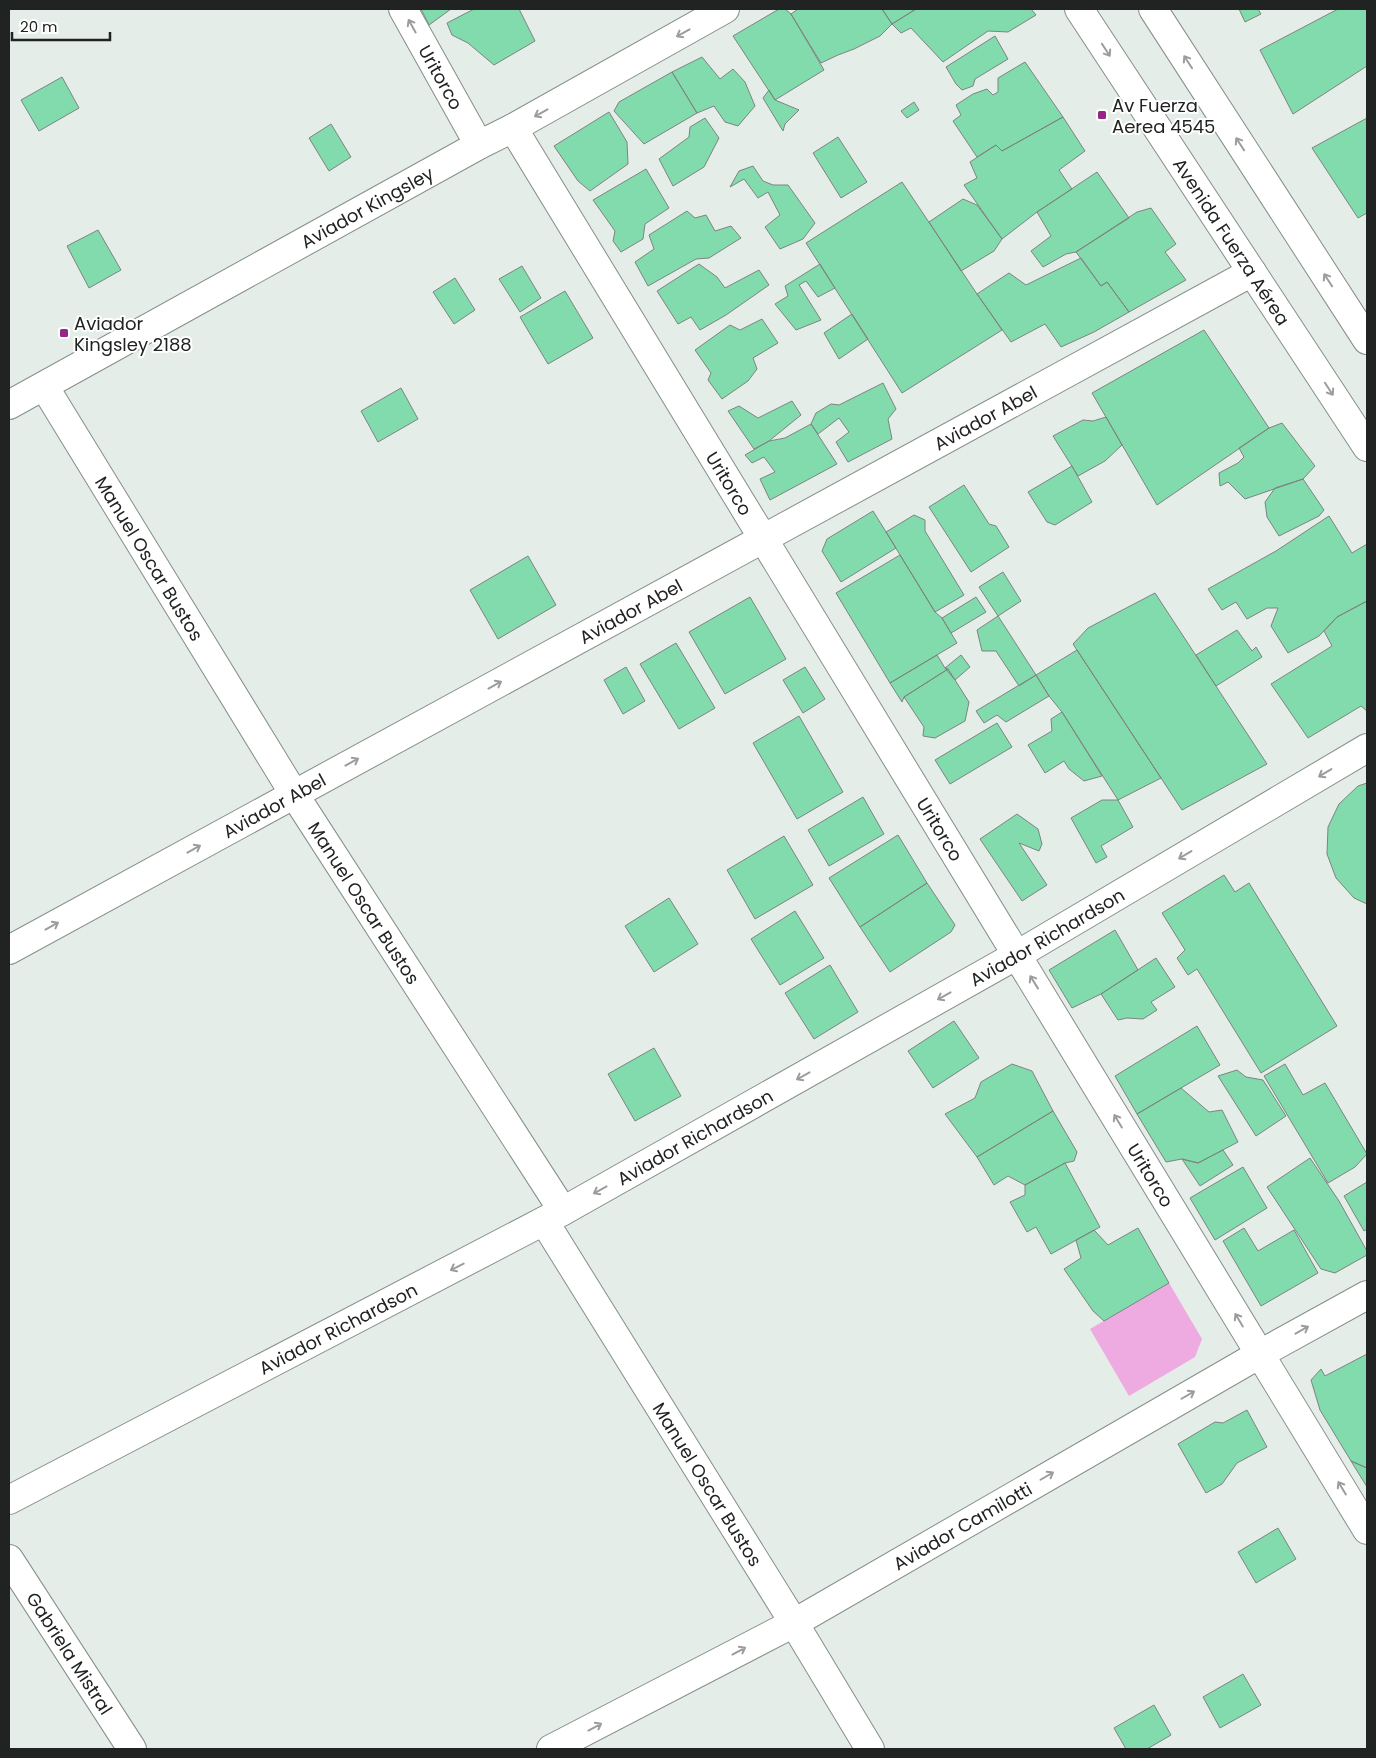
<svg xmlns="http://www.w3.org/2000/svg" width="1376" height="1758" viewBox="0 0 1376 1758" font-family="Poppins,sans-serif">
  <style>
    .green { fill: #edabe1 }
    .building { fill: #82dbac; stroke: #7d8480 }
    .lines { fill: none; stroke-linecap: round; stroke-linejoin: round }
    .minor-casing { stroke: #868e89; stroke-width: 30 }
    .major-casing { stroke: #868e89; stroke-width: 30 }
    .minor { stroke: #fff; stroke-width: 28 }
    .major { stroke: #fff; stroke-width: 28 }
    .oneway { stroke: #9b9c9b }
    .poi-dot { fill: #942687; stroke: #fff; stroke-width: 2 }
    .labels { text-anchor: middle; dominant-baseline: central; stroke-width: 4; stroke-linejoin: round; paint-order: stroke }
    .street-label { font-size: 18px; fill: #202321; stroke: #fff }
    .poi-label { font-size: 18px; fill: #202321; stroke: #fff; text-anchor: start }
  </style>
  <rect width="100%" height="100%" fill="#e5ede8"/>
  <path class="green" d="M1169 1283 1202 1339 1195 1357 1129 1396 1090 1329Z"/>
  <path class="building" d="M421 9H451L429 25Z
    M474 9H519L535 41 494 65 468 43 452 35 447 23Z
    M779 9H785L791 14 824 70 775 100 733 36Z
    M798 9H882L892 24 880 36 854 49 838 55 821 63 791 14Z
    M882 9H916L892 24Z
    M916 9H1031L1036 15 1008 32 988 31 943 62 911 28 901 33 892 24Z
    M1239 9H1258L1261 14 1245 22Z
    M1338 9H1367V66L1293 114 1260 50Z
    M995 36 1008 59 975 79 973 86 962 90 956 84 946 67Z
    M702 57 720 79 733 69 745 82 755 106 738 126 725 122 714 106 697 113 672 72Z
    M1025 62 1063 117 1002 151 996 145 977 157 953 121 961 115 956 105 973 94 987 89 993 95 998 92V78Z
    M672 72 697 113 644 144 614 111 619 102Z
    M62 77 79 108 39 131 21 100Z
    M769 90 775 100 799 110 785 124 783 131 763 98Z
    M914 102 919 110 907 118 901 111Z
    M609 112 627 142 628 164 590 191 578 181 554 146Z
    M1063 117 1085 151 1059 170 1072 189 1037 212 1002 239 964 185 977 178 970 162 996 145 1002 151Z
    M705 118 719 138 704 167 673 186 659 159 689 137 690 127Z
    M1367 118V213L1358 218 1312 148Z
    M331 124 351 157 329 171 309 138Z
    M838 137 867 182 841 198 813 153Z
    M753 166 763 181 773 185H788L815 223 803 239 780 249 765 227 780 215 768 192 758 198 744 179 730 187 739 171Z
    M646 169 669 208 645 224 643 239 621 252 613 241 615 231 593 200Z
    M1097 172 1129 218 1076 252 1066 254 1043 267 1031 251 1051 236 1037 212Z
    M902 182 977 294 1002 330 902 393 806 243Z
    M963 199 977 205 1002 239 994 251 961 271 929 222Z
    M1151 208 1176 244 1165 252 1186 280 1129 312 1107 282 1101 286 1076 252 1137 212Z
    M687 211 695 218 706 215 715 231 731 226 741 238 709 258 696 259 648 286 635 262 654 249 649 235Z
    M98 230 121 270 89 288 67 246Z
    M1081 258 1101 286 1107 282 1129 312 1094 332 1061 347 1045 324 1011 342 977 294 1009 273 1026 285Z
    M699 264 717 277 725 288 759 270 769 285 726 315 700 330 691 317 678 324 657 291Z
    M820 264 835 288 818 297 806 281 799 285 821 320 796 330 775 304 788 296 785 286Z
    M522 266 541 298 520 312 499 279Z
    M455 278 475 310 454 324 433 292Z
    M565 291 593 338 548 364 520 317Z
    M852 314 868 339 839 359 824 333Z
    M762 319 778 343 753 358 757 369 748 381 722 399 708 380 711 373 695 350 730 325 740 330Z
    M1204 330 1269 428 1157 505 1092 393Z
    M883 383 896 409 888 419 892 439 848 462 836 442 849 432 839 418 818 434 811 424 816 413 831 404 839 405Z
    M401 388 418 419 378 442 361 411Z
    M792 401 801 415 769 441 754 449 728 411 739 406 758 418Z
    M1106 417 1122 445 1105 461 1078 476 1053 436 1083 420 1093 421Z
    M1282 423 1315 466 1303 479 1245 499 1228 482 1220 486 1219 473 1238 463 1244 457 1239 448 1269 428Z
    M811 424 837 464 770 500 760 479 775 472 764 457 752 463 745 455 769 441 785 438Z
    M1072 466 1092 502 1055 525 1047 522 1028 492Z
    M1303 479 1324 510 1319 516 1279 536 1267 517 1265 502 1275 488Z
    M964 485 989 524 996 526 1009 547 971 572 929 507Z
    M873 511 896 548 841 582 822 551 827 539Z
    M914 515 925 520V531L964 595 935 612 886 532Z
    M1329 516 1352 553 1367 544V601L1337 617 1319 636 1288 653 1271 626 1278 608H1267L1247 619 1236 602 1222 610 1208 589 1276 551Z
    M900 555 935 612 942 618 957 643 890 683 836 593Z
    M528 556 556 605 498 639 470 590Z
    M1003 572 1021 601 998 616 979 587Z
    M1155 593 1267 764 1182 810 1073 644 1088 628Z
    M750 597 786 659 725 694 689 632Z
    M976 597 986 612 951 633 942 618Z
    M1367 601V711L1361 706 1308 738 1271 684 1332 646 1324 631 1337 617Z
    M998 616 1036 675 1019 686 996 651H982L977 630Z
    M1237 630 1252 651 1256 647 1262 657 1216 686 1196 655Z
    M676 643 715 708 679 729 640 664Z
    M1077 650 1161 778 1118 800 1062 712 1049 696 1036 675Z
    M937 655 945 668 948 669 904 697 902 702 890 683Z
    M961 655 970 667 955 680 945 668Z
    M626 667 645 701 623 714 604 680Z
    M805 667 825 699 803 713 783 680Z
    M948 669 969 702 965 721 935 738 923 736 924 727 904 697Z
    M1036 675 1049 696 1006 722 997 715 984 723 976 711Z
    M1062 712 1102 776 1084 781 1069 769 1064 761 1045 773 1028 745 1052 731 1051 719Z
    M799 716 843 792 797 819 753 743Z
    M997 723 1012 747 950 784 935 760Z
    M1367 783V904L1354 898 1336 878 1327 854 1328 827 1339 804 1358 786Z
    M863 797 884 834 829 866 808 830Z
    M1102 800H1118L1133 827 1101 846 1107 857 1096 863 1071 818Z
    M1017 814 1038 829 1042 844 1039 851 1019 843 1047 885 1022 901 980 839Z
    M898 835 927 883 860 927 829 878Z
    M784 836 813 885 755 919 727 870Z
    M1224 875 1235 892 1249 883 1337 1026 1261 1073 1197 969 1188 975 1177 958 1185 950 1162 913Z
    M927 883 955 925 951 932 890 972 860 927Z
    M669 898 698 944 654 972 625 926Z
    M795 911 824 958 780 985 751 939Z
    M1115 930 1138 970 1101 994 1072 1008 1049 970Z
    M1156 958 1175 987 1151 1002 1157 1010 1143 1019 1127 1018 1118 1020 1101 994Z
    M830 965 858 1012 814 1039 785 993Z
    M954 1021 979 1058 933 1088 908 1051Z
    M1197 1026 1220 1065 1137 1114 1115 1076Z
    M654 1048 681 1096 635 1121 608 1074Z
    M1012 1064 1032 1071 1053 1111 977 1157 945 1114 975 1098 981 1082Z
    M1285 1064 1303 1095 1325 1083 1367 1154 1355 1167 1328 1183 1264 1076Z
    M1237 1070 1246 1077 1263 1080 1286 1116 1256 1136 1218 1076Z
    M1181 1088 1209 1112 1222 1110 1238 1142 1198 1163 1182 1159 1166 1162 1137 1114Z
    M1053 1111 1077 1152 1074 1161 1065 1163 1025 1185 1008 1176 994 1185 977 1157Z
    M1223 1150 1233 1165 1200 1186 1182 1159 1198 1163Z
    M1310 1158 1339 1201 1367 1251V1255L1335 1273 1321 1269 1267 1187Z
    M1065 1163 1100 1227 1051 1254 1036 1227 1027 1232 1010 1202 1025 1195V1185Z
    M1243 1167 1267 1208 1215 1240 1190 1198Z
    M1367 1182V1229L1364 1231 1344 1196Z
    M1138 1228 1169 1283 1104 1321 1093 1311 1064 1269 1081 1258 1076 1240 1094 1230 1108 1245Z
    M1244 1228 1258 1251 1294 1230 1318 1273 1261 1306 1223 1241Z
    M1367 1354V1468L1351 1461 1320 1410 1311 1380 1321 1369 1325 1376Z
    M1247 1410 1267 1447 1237 1463 1222 1484 1206 1493 1178 1444 1215 1422 1223 1423Z
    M1351 1461 1367 1468V1487Z
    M1278 1528 1296 1559 1256 1583 1238 1552Z
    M1243 1674 1261 1705 1220 1728 1203 1697Z
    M1154 1705 1171 1735 1147 1749H1126L1114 1728Z"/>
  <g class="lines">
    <g class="minor-casing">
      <g id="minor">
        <path id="s1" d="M403 9 479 145"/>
        <path id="s2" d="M513 128 1367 1530"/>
        <path id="s3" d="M44 386 294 794 563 1211"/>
        <path id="s4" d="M9 405 479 145 513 128 725 9"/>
        <path id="s5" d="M9 950 1252 272"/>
        <path id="s6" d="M544 1221 794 1623 870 1749"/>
        <path id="s7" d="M9 1500 563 1211 1017 955 1367 748"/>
        <path id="s8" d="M9 1559 132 1749"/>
        <path id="s9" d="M551 1749 794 1623 1260 1354 1367 1295"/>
      </g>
    </g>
    <g class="major-casing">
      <g id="major">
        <path id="s10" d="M1079 9 1367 447"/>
        <path d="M1153 9 1367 340"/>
      </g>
    </g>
    <use href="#minor" class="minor"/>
    <use href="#major" class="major"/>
  </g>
  <defs><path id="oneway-shaft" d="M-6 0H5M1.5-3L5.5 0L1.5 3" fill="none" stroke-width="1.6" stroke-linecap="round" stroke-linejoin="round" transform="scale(1.25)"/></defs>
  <g class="oneway">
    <use href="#oneway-shaft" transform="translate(412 26) rotate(-119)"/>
    <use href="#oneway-shaft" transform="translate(683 33) rotate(151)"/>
    <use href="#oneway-shaft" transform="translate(1106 50) rotate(57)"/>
    <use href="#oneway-shaft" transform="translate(1188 62) rotate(-123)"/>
    <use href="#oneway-shaft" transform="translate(541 113) rotate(151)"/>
    <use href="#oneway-shaft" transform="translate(1240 144) rotate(-123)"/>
    <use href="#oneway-shaft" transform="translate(1328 280) rotate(-123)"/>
    <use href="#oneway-shaft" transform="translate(1329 389) rotate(57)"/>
    <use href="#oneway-shaft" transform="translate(495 685) rotate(-29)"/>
    <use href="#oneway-shaft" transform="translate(352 762) rotate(-29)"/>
    <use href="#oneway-shaft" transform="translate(1325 773) rotate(149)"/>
    <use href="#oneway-shaft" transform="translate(194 849) rotate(-29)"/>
    <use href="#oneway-shaft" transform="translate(1185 855) rotate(149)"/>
    <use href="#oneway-shaft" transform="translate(52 926) rotate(-29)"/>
    <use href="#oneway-shaft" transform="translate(1034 982) rotate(-122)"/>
    <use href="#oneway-shaft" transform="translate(944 996) rotate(151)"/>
    <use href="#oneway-shaft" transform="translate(803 1076) rotate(151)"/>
    <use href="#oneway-shaft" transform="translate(1118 1121) rotate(-121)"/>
    <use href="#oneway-shaft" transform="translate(600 1190) rotate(151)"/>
    <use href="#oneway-shaft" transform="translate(457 1267) rotate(153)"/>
    <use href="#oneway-shaft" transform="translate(1239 1320) rotate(-121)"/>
    <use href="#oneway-shaft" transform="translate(1302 1330) rotate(-29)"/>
    <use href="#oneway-shaft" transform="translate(1188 1395) rotate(-30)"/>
    <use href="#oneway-shaft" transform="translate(1047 1476) rotate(-30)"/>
    <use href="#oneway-shaft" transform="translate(1342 1488) rotate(-121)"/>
    <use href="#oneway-shaft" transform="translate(739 1651) rotate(-28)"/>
    <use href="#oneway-shaft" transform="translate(595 1727) rotate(-28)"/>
  </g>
  <g class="poi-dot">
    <rect x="1097" y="110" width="10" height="10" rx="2.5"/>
    <rect x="59" y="328" width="10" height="10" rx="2.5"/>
  </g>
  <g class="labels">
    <g class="street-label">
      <text stroke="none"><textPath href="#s1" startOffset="78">Uritorco</textPath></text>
      <text stroke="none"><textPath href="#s4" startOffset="409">Aviador Kingsley</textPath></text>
      <text stroke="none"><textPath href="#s10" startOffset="278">Avenida Fuerza Aérea</textPath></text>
      <text stroke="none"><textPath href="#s5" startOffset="1112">Aviador Abel</textPath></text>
      <text stroke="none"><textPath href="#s2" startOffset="416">Uritorco</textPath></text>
      <text stroke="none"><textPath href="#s3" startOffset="202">Manuel Oscar Bustos</textPath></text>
      <text stroke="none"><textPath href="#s5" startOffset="708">Aviador Abel</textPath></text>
      <text stroke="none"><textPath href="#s5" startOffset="302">Aviador Abel</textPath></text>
      <text stroke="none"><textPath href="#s2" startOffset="821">Uritorco</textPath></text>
      <text stroke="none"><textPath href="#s3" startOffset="608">Manuel Oscar Bustos</textPath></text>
      <text stroke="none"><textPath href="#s7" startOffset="1181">Aviador Richardson</textPath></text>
      <text stroke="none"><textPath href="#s7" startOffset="776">Aviador Richardson</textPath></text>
      <text stroke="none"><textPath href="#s2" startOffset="1226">Uritorco</textPath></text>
      <text stroke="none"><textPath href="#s7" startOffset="371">Aviador Richardson</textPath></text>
      <text stroke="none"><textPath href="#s6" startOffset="310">Manuel Oscar Bustos</textPath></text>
      <text stroke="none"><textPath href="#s9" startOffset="468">Aviador Camilotti</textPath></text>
      <text stroke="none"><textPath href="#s8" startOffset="112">Gabriela Mistral</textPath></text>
    </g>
    <g class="poi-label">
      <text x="1112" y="105">Av Fuerza<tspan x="1112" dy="21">Aerea 4545</tspan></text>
      <text x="74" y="323">Aviador<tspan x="74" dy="21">Kingsley 2188</tspan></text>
    </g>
  </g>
  <rect width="1376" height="1758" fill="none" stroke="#202321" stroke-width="20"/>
  <path d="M12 32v8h98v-8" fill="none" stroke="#202321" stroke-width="2.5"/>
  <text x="20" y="32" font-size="15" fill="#202321" stroke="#ffffff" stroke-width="4" paint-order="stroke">20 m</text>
</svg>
